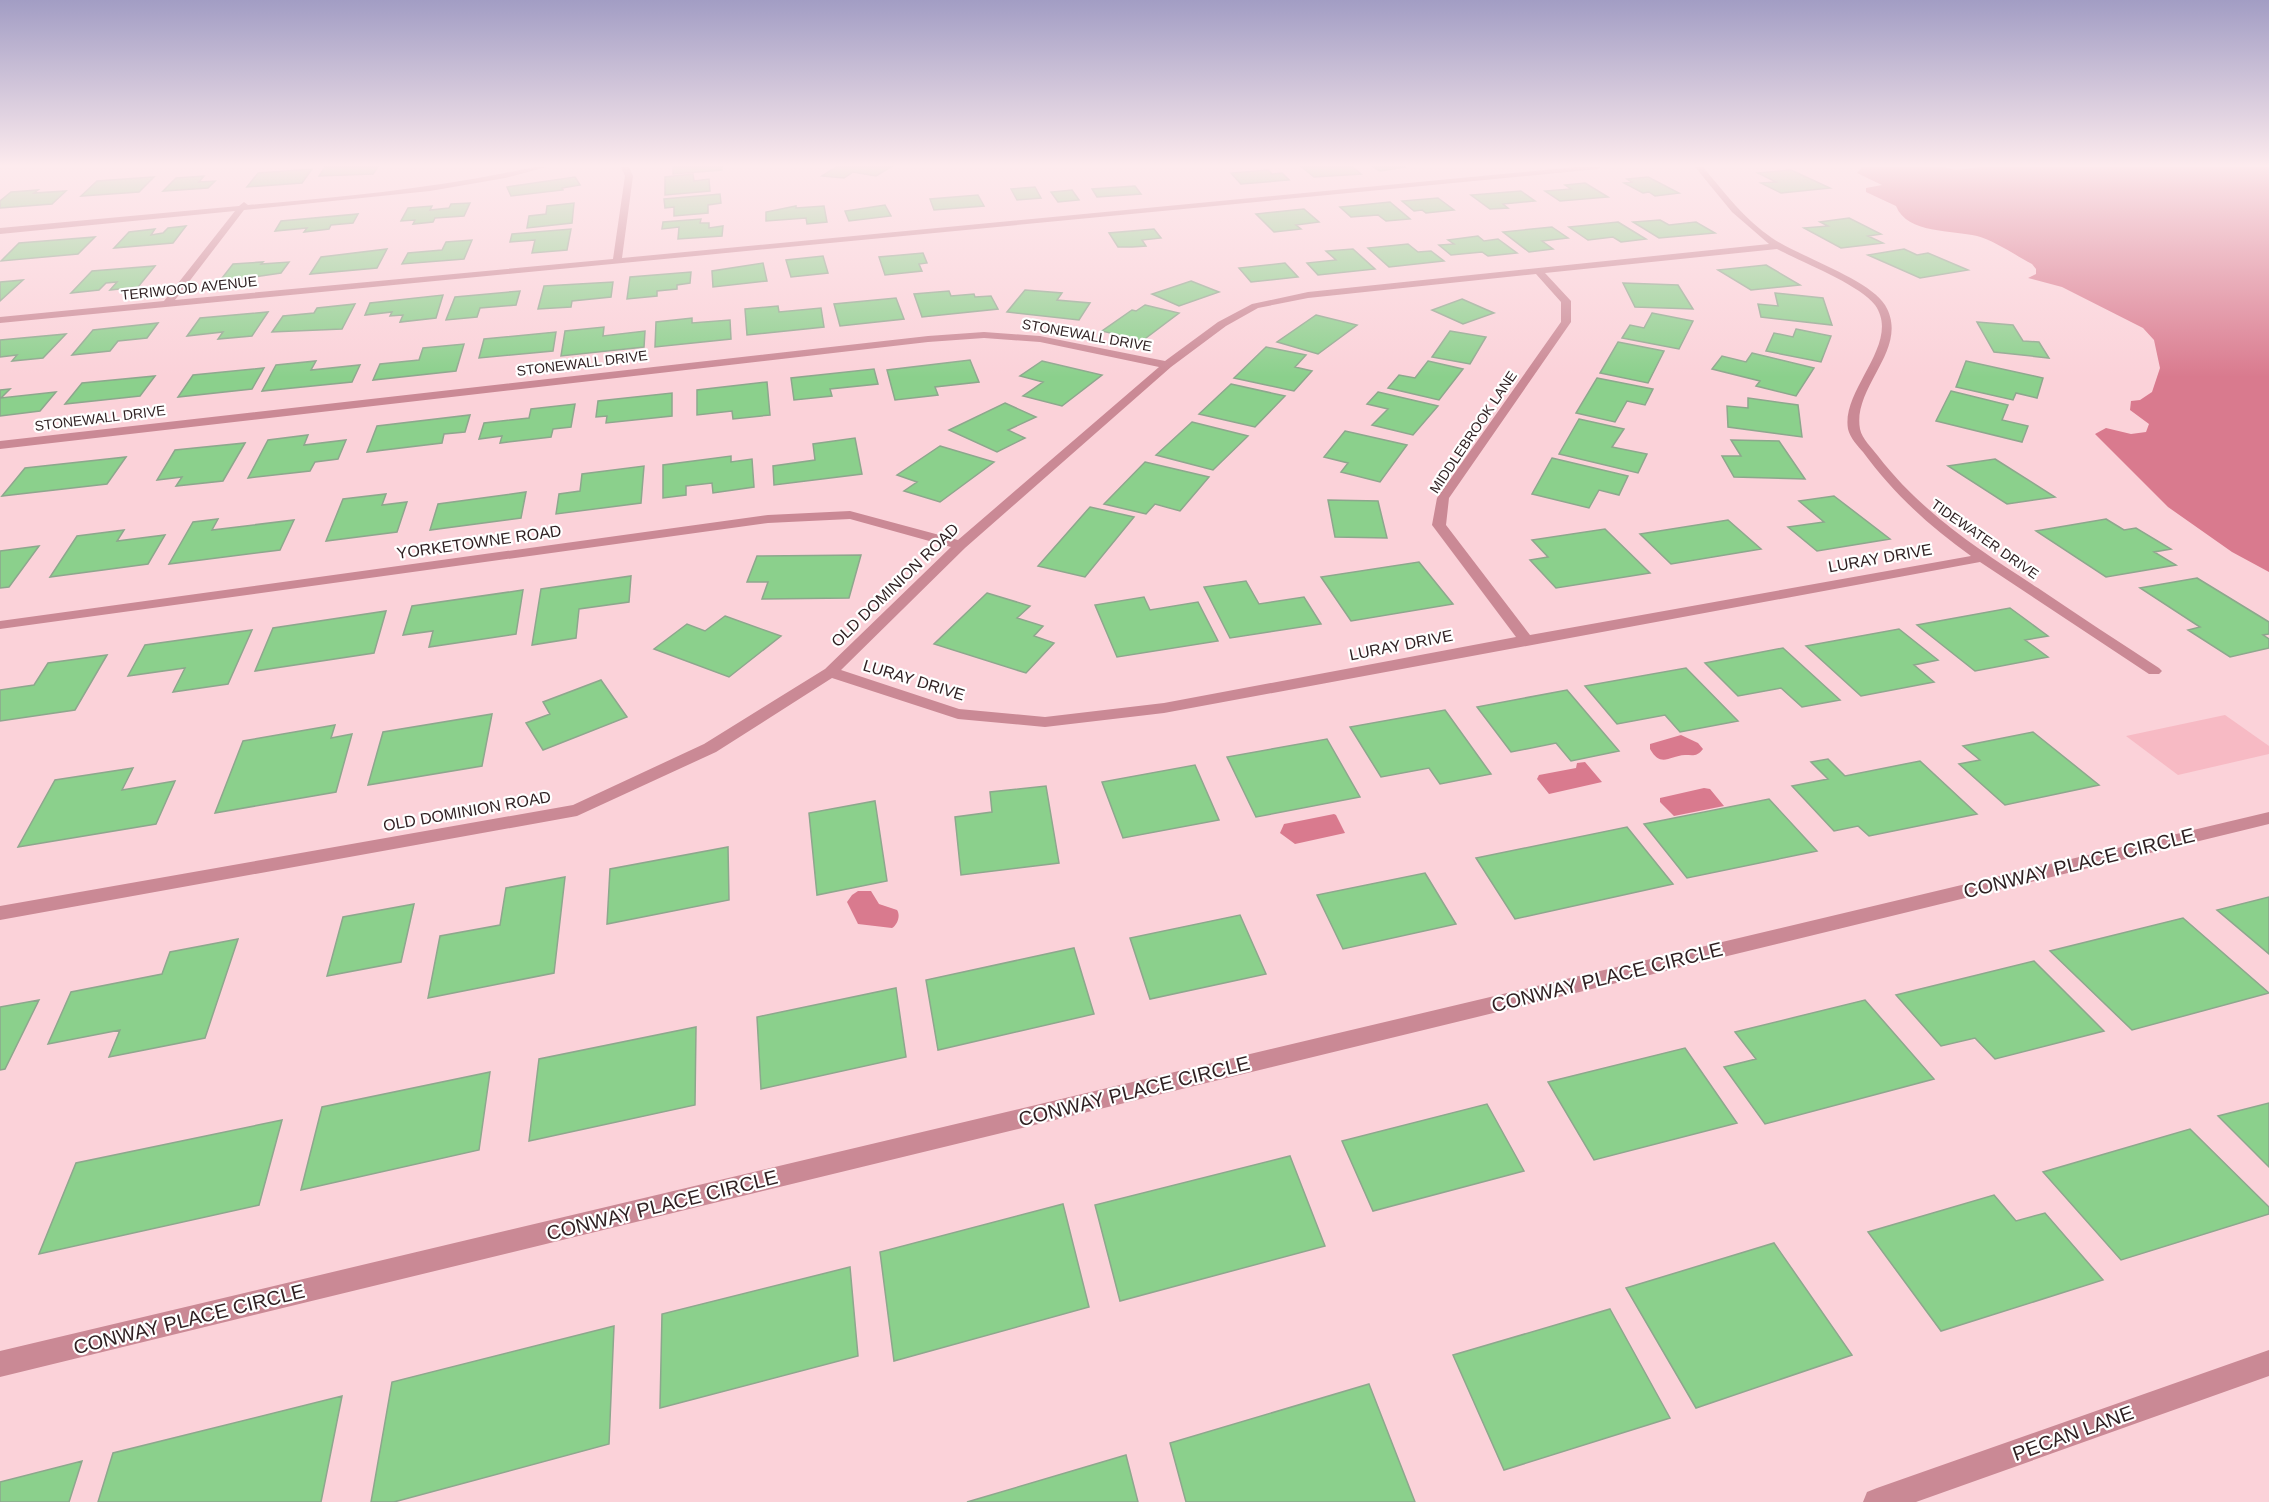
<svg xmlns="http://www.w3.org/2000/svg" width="2269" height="1502" viewBox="0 0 2269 1502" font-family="Arial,sans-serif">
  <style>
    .green { fill: #f7bac4 }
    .water { fill: #d97a8e }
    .building { fill: #8bd08c; stroke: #8da78d; stroke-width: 1.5 }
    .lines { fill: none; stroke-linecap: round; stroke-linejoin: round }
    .minor { fill: #ca8995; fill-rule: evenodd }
    .labels { text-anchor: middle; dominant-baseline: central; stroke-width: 4.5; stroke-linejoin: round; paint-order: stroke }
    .far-street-label { font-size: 14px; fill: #2e1f21; stroke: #fff }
    .street-label { font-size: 16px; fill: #2e1f21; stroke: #fff }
    .near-street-label { font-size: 20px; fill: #2e1f21; stroke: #fff }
  </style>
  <rect width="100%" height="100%" fill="#fbd2d9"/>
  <path class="green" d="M2225 715 2269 746V754L2178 775 2126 736Z"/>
  <path class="water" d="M1862 167H1945L1956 170 1980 167H2269V572L2232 552 2168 507 2095 434 2106 428 2131 434 2146 432 2149 424 2130 410 2131 401 2140 400 2152 392 2160 368 2154 340 2143 328 2062 287 2028 278 2036 274V269L2032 264C2015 255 1995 241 1977 236 1953 230 1907 234 1896 206L1866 192V188L1882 185 1857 173Z
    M1681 735 1698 743 1703 749C1697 757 1693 755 1685 755 1669 756 1661 768 1650 749V744Z
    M1585 762 1602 782 1549 794 1537 779 1539 775 1576 768 1577 763Z
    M1704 788 1710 789 1724 806 1674 816 1660 802V798Z
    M1334 814 1336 815 1345 833 1295 844 1280 833 1284 824Z
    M858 891H871L879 904 897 910C901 916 897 925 892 928L858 924 847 902 852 895Z"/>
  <path class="building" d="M325 167H378L373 174 319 176Z
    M673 167H722V170L673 174Z
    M836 167H891L876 176 853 172 844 178 822 176Z
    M1302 167H1353L1361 174 1314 177Z
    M1373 167H1406L1380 171Z
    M312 169 302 183 247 187 258 173Z
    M1268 170 1272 174 1282 173 1289 180 1241 184 1231 173Z
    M1791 170 1830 188 1781 193 1761 183 1776 182 1758 173Z
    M693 174 694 181 709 179 710 191 665 195V177Z
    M204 176 199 182 215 181 208 188 163 191 176 178Z
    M154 177 139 192 81 196 97 181Z
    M575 177 580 185 562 188 563 190 511 196 507 187Z
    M1648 177 1679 193 1655 196 1649 192 1643 193 1624 183 1632 182 1627 179Z
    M1585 183 1608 197 1560 201 1545 191 1571 189 1565 185Z
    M1135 186 1141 194 1097 197 1092 189Z
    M1035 187 1041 198 1017 200 1011 189Z
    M38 190 34 193 66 191 52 204 0 208V201L11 192Z
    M1072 190 1079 200 1058 202 1051 192Z
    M1521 191 1535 201 1503 204 1508 208 1490 209 1471 195Z
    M720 194 721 203 708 205V213L674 216V207L665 208 664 199Z
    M978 195 984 206 934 210 930 199Z
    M1438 198 1454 210 1426 213 1422 210 1414 211 1402 201Z
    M1390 202 1410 219 1386 221 1378 215 1351 217 1340 207Z
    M470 203 464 216 435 218 433 222 413 224 415 220 401 221 408 208 432 206 430 210 449 208 451 204Z
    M574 203 572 223 527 228 529 216 546 214 547 206Z
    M885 205 891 216 849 221 845 211Z
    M796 206V208L824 206 827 222 807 224 806 218 766 221V212Z
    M1304 209 1319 222 1296 225 1301 229 1274 232 1256 214Z
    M358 214 353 223 331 225 329 229 304 232 307 228 275 231 281 221Z
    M1849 218 1881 234 1868 236 1883 243 1841 248 1804 228 1828 226 1820 222Z
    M701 219 700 223H709V228L723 226 722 236 678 239 679 227 662 229 663 222Z
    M1660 220 1669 225 1696 222 1715 233 1659 238 1633 222Z
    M1618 222 1646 239 1621 242 1613 237 1588 240 1569 227Z
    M186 226 173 243 114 248 129 232 155 229 151 235 163 233 168 228Z
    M1552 227 1568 238 1542 241 1553 249 1529 252 1503 232Z
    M571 229 567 250 532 253 535 240 510 242 512 234Z
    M1154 229 1161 238 1142 240 1146 246 1132 247H1118L1109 233Z
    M1478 236 1484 241 1498 239 1517 253 1488 256 1482 252 1451 255 1439 245 1454 244 1448 240Z
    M95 237 78 254 1 261 19 243Z
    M472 240 464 259 402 264 408 253 442 250 446 242Z
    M1408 244 1418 252 1431 251 1444 261 1389 267 1368 248Z
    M387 249 377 268 310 274 321 257Z
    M1353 249 1375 269 1318 275 1307 263 1336 260 1326 251Z
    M1904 249 1917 255 1928 253 1968 270 1920 278 1868 255Z
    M923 253 927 263 919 264 922 271 885 275 879 257Z
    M823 256 828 273 791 277 786 260Z
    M263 262 261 264 289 262 281 273 219 282 233 264Z
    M763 263 767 281 713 287 712 271Z
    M1285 263 1298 277 1251 282 1239 268Z
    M1766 265 1800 285 1751 290 1718 270Z
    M155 266 138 287 110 290 117 282 106 283 99 290 71 293 92 271Z
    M691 272 690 283 677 285V289L657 291V296L627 299 630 277Z
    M23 280 0 301V282Z
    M1191 281 1219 292 1179 306 1152 294Z
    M613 282 611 297 572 301 571 307 538 309 544 286Z
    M1623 283 1678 285 1693 309 1635 307Z
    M1025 290 1062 293 1057 300 1090 303 1079 320 1007 312Z
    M520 291 516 305 480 308 477 317 446 320 455 297Z
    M949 291 951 296 974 294 975 297 991 296 998 309 922 317 914 294Z
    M1775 293 1823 298 1832 325 1761 317 1758 304 1778 306Z
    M443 295 436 318 400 322 403 315 390 316 392 312 365 315 370 303Z
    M896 298 904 319 840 326 834 304Z
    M1462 299 1494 313 1463 324 1432 310Z
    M355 304 342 329 272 332 283 316 314 313 317 308Z
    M1145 305 1179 313 1142 341 1102 331 1132 310 1136 311Z
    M778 306 779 312 821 308 824 327 747 335 745 309Z
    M268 312 252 336 218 339 223 332 187 336 200 318Z
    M1652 313 1693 321 1679 349 1622 338 1630 325 1644 328Z
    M1316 315 1357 325 1318 354 1277 342Z
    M692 318V323L730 320 731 339 655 347 656 322Z
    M1977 322 2013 325 2023 341 2039 342 2049 358 1994 352Z
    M158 323 147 338 118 341 110 351 72 355 93 330Z
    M604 327 603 336 645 331 644 347 561 356 565 331Z
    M1796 329 1831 336 1821 362 1766 351 1774 333 1793 337Z
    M1450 331 1486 337 1470 364 1432 357Z
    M556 332 553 351 479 358 484 339Z
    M66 334 43 358 12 361 17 355 0 357V340Z
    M1618 342 1664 351 1648 383 1600 373Z
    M464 344 456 371 373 380 380 364 419 360 423 348Z
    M1266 347 1306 355 1295 367 1312 371 1294 391 1234 378Z
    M1752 353 1814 368 1796 396 1756 386 1760 381 1712 369 1722 356 1746 362Z
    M970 360 979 382 935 387 938 395 895 400 887 370Z
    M316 361 311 370 360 365 352 382 262 391 276 365Z
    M1042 361 1102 375 1062 406 1023 396 1043 382 1020 376Z
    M1428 361 1463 369 1439 400 1388 388 1399 375 1415 378Z
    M1966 361 2043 378 2037 398 2016 393 2013 400 1956 387Z
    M264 368 252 389 178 397 193 375Z
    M874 369 878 384 830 389 832 396 794 400 791 378Z
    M155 376 140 396 65 404 82 383Z
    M1597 378 1653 389 1645 405 1627 401 1615 422 1576 413Z
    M767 382 770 415 733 419 732 411 697 415V390Z
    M1231 384 1285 396 1255 427 1199 414Z
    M10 389 1 398 56 392 40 411 0 416V390Z
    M1951 391 2008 405 2002 420 2028 426 2022 442 1936 421Z
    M1378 392 1438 406 1413 435 1372 425 1388 409 1367 404Z
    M672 393V416L606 423 607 416 596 417 598 401Z
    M1748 398 1798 405 1802 437 1728 427 1727 406 1748 408Z
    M1005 403 1036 417 1008 430 1025 438 997 452 949 430Z
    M575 404 571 427 553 429 551 437 500 443 502 436 479 439 484 423 529 418 531 409Z
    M470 415 465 432 444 434 442 443 367 452 377 426Z
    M1579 419 1624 429 1612 447 1647 454 1638 473 1559 454Z
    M1192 422 1248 436 1213 470 1156 455Z
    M1345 431 1407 445 1380 482 1341 472 1348 463 1324 457Z
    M308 435 304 445 346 440 338 459 315 462 310 471 248 478 268 440Z
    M855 438 862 474 774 485 773 466 815 460 813 444Z
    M1731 440 1779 441 1805 479 1734 477 1722 456H1741Z
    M245 443 223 481 176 486 182 477 157 480 175 450Z
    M940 446 994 462 940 502 904 491 917 482 897 475Z
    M731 456V462L752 459 754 487 713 493 712 483 686 486V495L663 498V465Z
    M126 457 107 484 2 496 25 468Z
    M1552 458 1628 476 1619 495 1599 490 1589 508 1532 494Z
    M1995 459 2055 497 2007 504 1948 466Z
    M1145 462 1209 477 1180 511 1155 504 1146 514 1104 504Z
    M644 466 641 503 556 514 559 494 580 491 582 474Z
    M526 492 521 518 430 530 438 504Z
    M386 494 382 505 407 502 397 532 326 541 343 499Z
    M1834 496 1890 539 1817 551 1788 527 1824 522 1799 501Z
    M1328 500 1378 501 1387 538 1335 537Z
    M1090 507 1134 517 1085 577 1038 566Z
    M218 519 212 530 294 520 280 550 169 564 193 522Z
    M2106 519 2124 530 2136 528 2171 549 2154 552 2176 565 2106 577 2036 531Z
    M1728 520 1761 549 1671 564 1640 534Z
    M1605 529 1650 573 1556 588 1530 560 1548 557 1532 540Z
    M124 530 117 541 165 535 148 564 50 577 77 536Z
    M39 546 9 587 0 588V551Z
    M861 555 849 598 762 599 768 582H747L757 556Z
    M1419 562 1453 604 1351 621 1321 577Z
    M631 576 629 602 579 609 576 638 532 645 541 589Z
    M2197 578 2269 622V634L2263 635 2269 639V648L2230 657 2188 630 2200 627 2140 588Z
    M1246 581 1259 604 1304 597 1321 624 1230 638 1204 587Z
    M523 590 516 634 429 647 433 631 403 635 412 606Z
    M987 593 1030 606 1017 618 1043 626 1034 636 1054 643 1026 673 934 644Z
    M1144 597 1150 610 1198 602 1218 641 1117 657 1095 605Z
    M2010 608 2048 636 2025 640 2048 657 1975 671 1917 625Z
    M386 611 374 653 255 671 273 628Z
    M725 616 781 636 729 677 654 649 687 624 705 631Z
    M1899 629 1938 660 1914 665 1934 682 1861 696 1806 646Z
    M252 630 228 684 173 692 185 668 128 676 145 645Z
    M1783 648 1840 700 1802 707 1781 688 1738 696 1705 663Z
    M107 655 75 710 0 721V690L34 685 48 663Z
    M1686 668 1738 721 1680 732 1665 715 1617 724 1585 686Z
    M601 680 627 717 543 750 526 723 550 714 543 702Z
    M1567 690 1619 751 1571 761 1556 743 1511 752 1477 707Z
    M1445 710 1491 774 1440 784 1429 768 1381 777 1350 727Z
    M492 714 482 766 368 785 383 732Z
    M335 725 331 738 352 734 336 792 215 813 243 741Z
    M2033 732 2099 785 2005 805 1959 764 1980 760 1963 746Z
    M1327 739 1360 797 1256 817 1227 757Z
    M1828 759 1845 776 1920 761 1977 814 1869 836 1858 826 1834 831 1792 786 1828 779 1811 762Z
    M1195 765 1219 820 1123 838 1102 782Z
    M133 768 122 790 175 781 156 824 18 847 55 780Z
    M1046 786 1059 863 961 875 955 817 992 812 990 792Z
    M1769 799 1817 851 1687 878 1644 824Z
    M875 801 887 881 817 895 809 813Z
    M1627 827 1673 884 1515 919 1476 858Z
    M728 847 729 900 607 924 610 869Z
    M1425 873 1456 924 1343 949 1317 895Z
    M565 877 554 973 428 998 440 936 500 925 506 888Z
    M2269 897V954L2217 910Z
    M414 904 401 962 327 976 343 917Z
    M1240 915 1266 974 1150 999 1130 938Z
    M2183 918 2269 993 2132 1030 2050 951Z
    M238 939 205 1038 109 1057 120 1030 48 1044 71 992 162 974 170 952Z
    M1074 948 1094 1014 938 1050 926 980Z
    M2034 961 2104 1031 1995 1059 1975 1038 1941 1046 1896 995Z
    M896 988 906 1057 761 1089 757 1017Z
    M39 1000 5 1069 0 1070V1007Z
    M1865 1000 1934 1079 1765 1124 1724 1067 1756 1059 1735 1032Z
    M696 1027 695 1105 529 1141 539 1059Z
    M1685 1048 1737 1123 1594 1160 1548 1082Z
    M490 1072 479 1150 301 1190 322 1107Z
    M2269 1103V1167L2218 1116Z
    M1487 1104 1524 1171 1373 1211 1342 1141Z
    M282 1120 259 1205 39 1254 76 1163Z
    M2190 1129 2269 1207V1214L2121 1260 2043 1172Z
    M1290 1156 1325 1246 1120 1301 1095 1205Z
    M1994 1195 2016 1221 2045 1213 2103 1280 1941 1331 1868 1232Z
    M1063 1204 1089 1307 894 1361 880 1252Z
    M1774 1243 1852 1355 1696 1408 1626 1288Z
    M850 1267 858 1356 660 1408 662 1314Z
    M1610 1309 1670 1418 1504 1470 1453 1355Z
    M614 1326 609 1444 394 1502H371L392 1382Z
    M1369 1384 1415 1502H1186L1170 1443Z
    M342 1396 321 1502H98L113 1453Z
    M1126 1455 1138 1502H967Z
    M82 1461 69 1502H0V1482Z"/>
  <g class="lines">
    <path class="minor" d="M534 167H547L505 178 430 191 244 210 175 300 613 259 625 176 621 167H629L633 176 622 258 1576 167H1602L1598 169 0 323V317L164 301 235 211 0 234V228L239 206 244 202 248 205C344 197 440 188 534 167Z
      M1695 167H1703C1724 192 1745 220 1772 238 1800 257 1869 279 1885 305 1911 348 1852 386 1860 429 1862 439 1872 448 1878 456 1921 512 1979 550 2038 588 2078 615 2119 642 2159 668L2162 671 2159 674H2149L1980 562 1164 713 1045 727 958 719 832 678 716 752 577 816 0 920V906L573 805 704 744 825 669 951 547 850 519 768 523 0 629V621L768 515 850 511 958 540 1159 367 1040 342 984 338 928 342 0 449V441L928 336 984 332 1040 336 1165 361 1218 322 1252 304 1308 292 1769 244 1732 212ZM1777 249C1801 262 1859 284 1875 305 1902 343 1841 389 1848 429 1850 438 1858 446 1863 452 1893 493 1929 526 1971 556L1530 635 1446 525 1449 498 1571 322V301L1545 273ZM1536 274 1561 302V322L1437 498 1432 525 1516 637 1164 703 1045 717 959 709 841 670 965 548 1171 367 1226 326 1258 308 1308 298Z
      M2269 812V824L0 1377V1351Z
      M2269 1350V1376L1916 1502H1863L1867 1492 1877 1488Z"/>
  </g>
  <linearGradient id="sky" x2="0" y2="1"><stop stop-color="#a29dc4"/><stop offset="0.44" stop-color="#fdebee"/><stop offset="1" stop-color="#fdebee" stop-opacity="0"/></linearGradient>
  <rect width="2269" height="377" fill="url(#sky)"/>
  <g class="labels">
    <g class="far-street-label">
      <text transform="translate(189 288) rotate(-6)">TERIWOOD AVENUE</text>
      <text transform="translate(1087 335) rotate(10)">STONEWALL DRIVE</text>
      <text transform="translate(582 363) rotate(-7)">STONEWALL DRIVE</text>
      <text transform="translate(100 418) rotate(-7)">STONEWALL DRIVE</text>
      <text transform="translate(1473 432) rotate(-56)">MIDDLEBROOK LANE</text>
      <text transform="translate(1985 539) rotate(35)">TIDEWATER DRIVE</text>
    </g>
    <g class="street-label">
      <text transform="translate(479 542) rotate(-8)">YORKETOWNE ROAD</text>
      <text transform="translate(1880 558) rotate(-10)">LURAY DRIVE</text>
      <text transform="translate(895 585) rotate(-44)">OLD DOMINION ROAD</text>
      <text transform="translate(1401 645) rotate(-11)">LURAY DRIVE</text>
      <text transform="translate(914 680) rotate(17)">LURAY DRIVE</text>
      <text transform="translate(467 811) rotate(-10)">OLD DOMINION ROAD</text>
    </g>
    <g class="near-street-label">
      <text transform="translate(2079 863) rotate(-14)">CONWAY PLACE CIRCLE</text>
      <text transform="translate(1607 977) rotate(-14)">CONWAY PLACE CIRCLE</text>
      <text transform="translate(1134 1091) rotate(-14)">CONWAY PLACE CIRCLE</text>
      <text transform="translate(662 1205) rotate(-14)">CONWAY PLACE CIRCLE</text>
      <text transform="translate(189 1319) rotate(-14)">CONWAY PLACE CIRCLE</text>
      <text transform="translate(2073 1433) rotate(-20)">PECAN LANE</text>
    </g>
  </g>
</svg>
